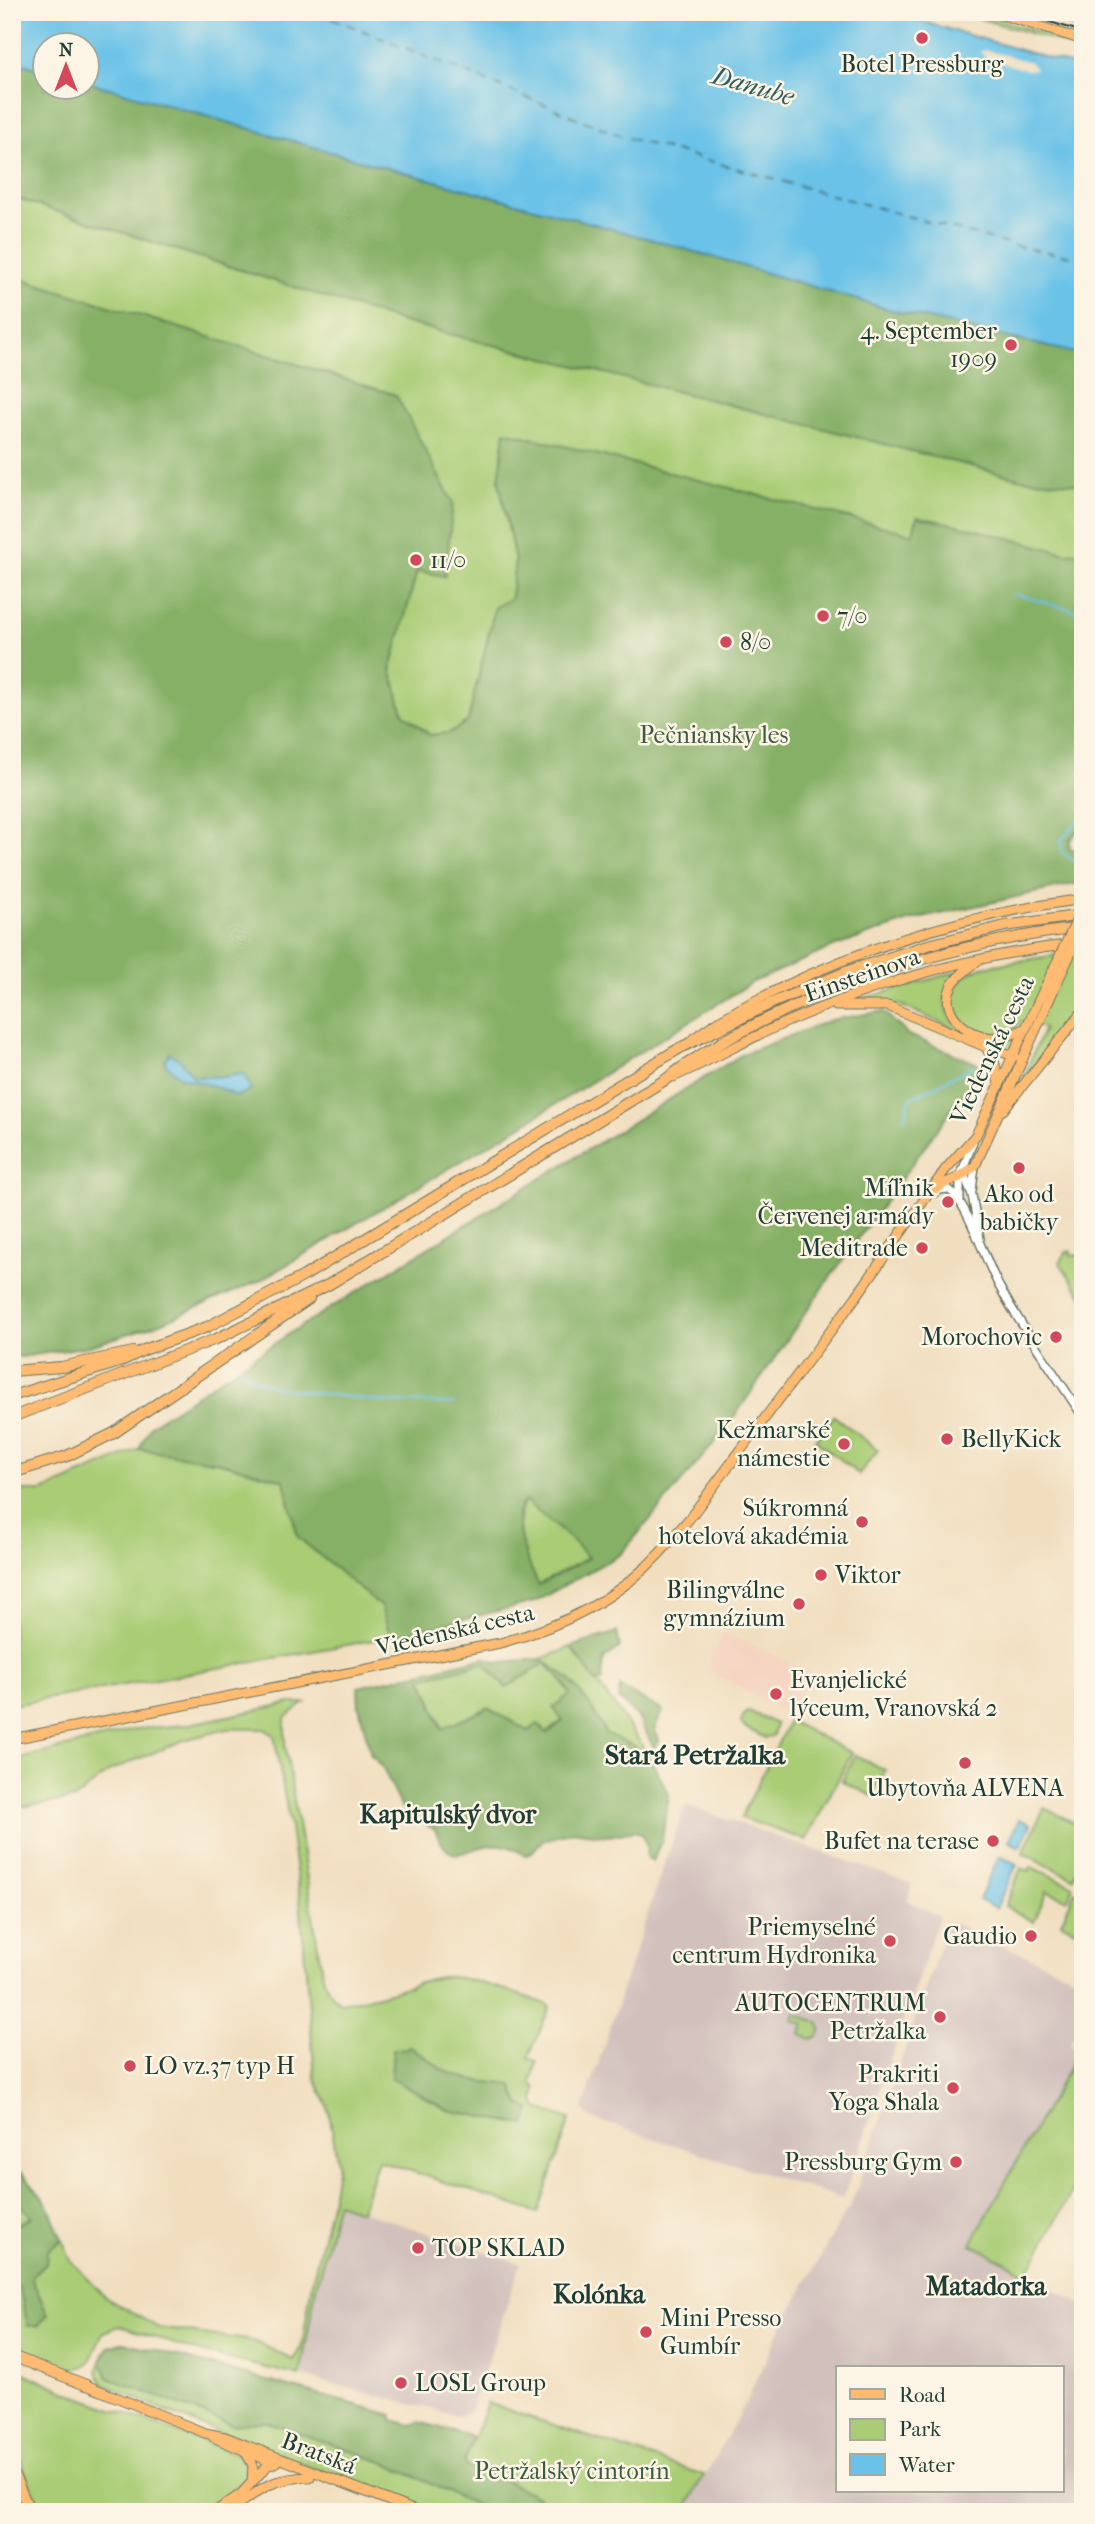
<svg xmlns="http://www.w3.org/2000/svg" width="1095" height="2524" viewBox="0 0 1095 2524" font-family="'IM FELL French Canon',serif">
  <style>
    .built { fill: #f5d3c1 }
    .industrial { fill: #d1c0bc; fill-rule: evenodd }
    .green { fill: #a9cc75; stroke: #648454; stroke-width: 2; fill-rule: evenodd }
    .forest { fill: #86b066; stroke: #52764d; stroke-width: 2; fill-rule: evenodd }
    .water { fill: #6bc2e8; stroke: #45808e; stroke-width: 2 }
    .pier { fill: #f1debf }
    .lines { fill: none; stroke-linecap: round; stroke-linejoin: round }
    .stream { stroke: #6bc2e8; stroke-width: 2 }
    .ferry { stroke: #325e61; stroke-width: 2; stroke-dasharray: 9 7; stroke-linecap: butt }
    .minor-casing { stroke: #687565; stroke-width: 10 }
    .major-casing { stroke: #687565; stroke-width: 11 }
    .highway-casing { stroke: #687565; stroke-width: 12 }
    .minor { stroke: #fff; stroke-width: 7 }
    .major { stroke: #febb71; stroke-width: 9 }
    .highway { stroke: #febb71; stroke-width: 10 }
    .tram { stroke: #1f3d34; stroke-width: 2 }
    .major-bridge-casing { stroke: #687565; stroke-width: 11; stroke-linecap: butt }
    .major-bridge { stroke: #febb71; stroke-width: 9 }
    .poi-dot { fill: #d1495b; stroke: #fcf5e5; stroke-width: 2.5 }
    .labels { text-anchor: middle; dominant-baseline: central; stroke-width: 5; stroke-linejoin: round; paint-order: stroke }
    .poi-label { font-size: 24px; fill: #1f3d34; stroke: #fcf5e5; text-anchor: end }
    .park-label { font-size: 24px; fill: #3b5a41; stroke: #fcf5e5 }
    .street-label { font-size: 24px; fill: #1f3d34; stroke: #fcf5e5 }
    .water-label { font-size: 26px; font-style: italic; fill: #325e61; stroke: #fcf5e5 }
    .neighbourhood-label { font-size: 26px; font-weight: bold; fill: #1f3d34; stroke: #fcf5e5 }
    .quarter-label { font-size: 28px; font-weight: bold; fill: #1f3d34; stroke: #fcf5e5 }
  </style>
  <rect width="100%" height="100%" fill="#fcf5e5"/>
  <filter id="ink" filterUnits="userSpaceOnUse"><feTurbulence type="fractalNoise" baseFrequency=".0143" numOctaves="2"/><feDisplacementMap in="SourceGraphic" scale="14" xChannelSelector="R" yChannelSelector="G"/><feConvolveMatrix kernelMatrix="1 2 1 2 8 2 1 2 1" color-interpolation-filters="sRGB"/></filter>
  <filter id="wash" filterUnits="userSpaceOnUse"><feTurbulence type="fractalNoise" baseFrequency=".00686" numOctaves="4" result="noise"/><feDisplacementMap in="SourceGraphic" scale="28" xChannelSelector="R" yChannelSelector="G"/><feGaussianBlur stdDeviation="1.57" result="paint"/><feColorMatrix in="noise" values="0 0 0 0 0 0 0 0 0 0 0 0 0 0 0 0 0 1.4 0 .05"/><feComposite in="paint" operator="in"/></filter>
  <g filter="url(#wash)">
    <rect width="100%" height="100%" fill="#f1debf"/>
    <path class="built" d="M724 1633 811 1673 790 1714 706 1670Z"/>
    <path class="industrial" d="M686 1805 913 1884 907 1901 939 1916 843 2199 590 2118 583 2109 664 1864Z
      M948 1923H953L1083 1981V2021L1070 2043 1083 2055V2171L1027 2274 1083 2305V2481L1072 2512H684L741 2412 781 2328 846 2211 850 2208ZM838 2368H1062V2491H838Z
      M337 2203 521 2264 470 2412 458 2416 300 2376 316 2288Z"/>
    <path class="green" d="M958 12H983L1015 25 1083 43V49Z
      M12 197 403 322 1022 479 1083 484V552L1066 553 917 517 913 534 499 481 515 561 511 599 495 607 468 721 449 733 430 735 403 713 391 669 417 570 444 576 396 395 12 276Z
      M1083 951V1005L1022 1081 1044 1028 1022 1021C989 1062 909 996 982 967Z
      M959 971 950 981 945 1000 950 1018 956 1025 964 1032 1017 1036 1009 1053 900 1005 862 999Z
      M1071 1251V1255L1083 1256V1297L1060 1263 1066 1252Z
      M834 1416 878 1450 859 1474 815 1440Z
      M139 1449 219 1462 284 1480 298 1537 382 1607 391 1637 12 1705V1491H43Z
      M526 1500 573 1541 588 1558 538 1585C527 1561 509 1525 526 1500Z
      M571 1647C597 1684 626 1719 650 1758L634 1746 606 1734 589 1704 569 1679 541 1659Z
      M485 1663 506 1688 545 1663 560 1678 570 1694 563 1720 546 1733 528 1731 488 1708 443 1729 422 1677Z
      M291 1703H305L285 1718V1744L323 1978C327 1988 332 1996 341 2003 358 2000 376 1996 394 1991 410 1986 424 1979 441 1977 469 1975 518 1995 546 2004L550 2007 528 2058 537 2062 531 2083 537 2088 534 2102 538 2108 570 2119 538 2213 378 2160 361 2211 337 2203 316 2288 300 2376 193 2350 120 2326 103 2332C98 2341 95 2354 89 2362 75 2380 29 2354 12 2347V2284L19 2287 28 2326 47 2314 31 2278 46 2264 47 2251 59 2242 61 2237 71 2261 106 2298 159 2328 254 2341 293 2360 302 2346 312 2282 332 2199 338 2163 328 2107 315 2078 300 1900 289 1821 274 1735 264 1729H227L184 1740 111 1770 74 1799 12 1808V1761L137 1729 185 1725ZM412 2047 444 2071 475 2081 512 2085 526 2125 448 2110 391 2078 393 2050Z
      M749 1711 776 1724 773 1736 765 1738 744 1727 741 1722 745 1712Z
      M789 1721 852 1753 806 1840 741 1818Z
      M855 1755 885 1770 872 1796 842 1781Z
      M1044 1808 1083 1827V1857L1073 1878 1023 1853Z
      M1031 1867 1074 1886 1067 1900 1047 1891 1034 1922 1005 1906 1021 1868 1029 1871Z
      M1075 1891 1083 1895V1934L1061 1923Z
      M795 2014 818 2022 821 2029 818 2036 811 2039 801 2035 804 2024 793 2020Z
      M1074 2058 1083 2063V2171L1027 2274 971 2244Z
      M12 2196 32 2217 12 2227Z
      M101 2361 109 2378 233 2425 264 2421 386 2463 491 2512H430L184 2419 104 2384 97 2372Z
      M12 2368 82 2398 235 2453 246 2465V2477L230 2492 195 2512H42L12 2441Z
      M487 2403 704 2475 684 2512H565L501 2478 467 2468 464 2463Z"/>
    <path class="forest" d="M12 61 45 71 46 88H88V82L369 163 675 246 891 310 1083 355V484L1022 479 403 322 12 197Z
      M12 276 396 395 453 503 445 576 417 571 391 669 403 713 430 735 449 733 468 721 495 607 511 598 515 561 499 481 505 431 912 534 918 517 958 525 1066 553 1083 552V825L1070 840 1069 849 1082 852 1083 882 909 921 833 947 753 982 524 1124 259 1281 158 1324 90 1346 21 1357 12 1356V301L22 293 12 291ZM170 1053 181 1061 195 1078C209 1074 223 1080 235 1074L247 1083 251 1090 236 1096 217 1087 180 1077 164 1062Z
      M883 1011 908 1035 983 1066 821 1290 726 1429 621 1554 534 1602 391 1637 381 1607 298 1537 284 1480 219 1462 139 1449 151 1425 298 1328 743 1054 831 1020ZM525 1501 573 1541 588 1558 539 1585C530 1569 513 1528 519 1510 520 1506 523 1504 525 1501Z
      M617 1632 620 1647 604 1659 602 1681H595L571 1647Z
      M484 1658 498 1662 541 1659 569 1679 589 1704 606 1734 634 1746 650 1758 669 1795 662 1839 653 1861 646 1857 647 1847 643 1835 635 1831 608 1836 572 1831 542 1841 530 1854 525 1855C516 1849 504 1844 493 1845 464 1847 451 1871 435 1829L428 1826 422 1814 402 1808 382 1766 371 1755 359 1706 358 1687ZM484 1663 506 1688 545 1663 560 1678 570 1694 553 1708 563 1721 547 1733 538 1724 528 1731 488 1708 442 1729 422 1678Z
      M620 1687 663 1711 654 1729 659 1739 654 1748 638 1717 618 1698Z
      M412 2047 444 2071 475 2081 512 2085 520 2105 530 2109 525 2125 448 2110 391 2078 393 2050Z
      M22 2173 47 2203 61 2237 59 2242 47 2251 46 2264 31 2278 48 2314 38 2326H28L19 2287 12 2284V2227L32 2217 12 2196V2174Z
      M124 2342 393 2415 392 2420 412 2425 419 2422 467 2435 473 2438 464 2463 467 2468 501 2478 565 2512H491L386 2463 264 2421 233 2425 108 2378 101 2361 108 2347Z"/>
    <path class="water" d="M12 12H889L1083 68V355L891 310 675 246 369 163 88 82V46H46L45 70 12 61Z
      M170 1053 181 1061 195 1078C206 1075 214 1077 226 1077 232 1076 236 1074 244 1074L251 1090 236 1096 217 1087 180 1077 164 1062Z
      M1019 1819 1031 1824 1020 1847 1009 1841Z
      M999 1856 1017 1864 996 1908 979 1900Z"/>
    <path class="pier" d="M986 50 1030 62 1036 69 1028 70 987 59 980 52Z"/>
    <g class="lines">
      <path class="stream" d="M1014 594 1083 613
        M1082 879 1079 864 1062 853 1061 841 1083 815
        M904 1119 910 1099 973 1066
        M238 1366 251 1378 280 1388 385 1402 454 1403"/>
      <path class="ferry" d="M317 12 624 137 1018 247 1083 258"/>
    </g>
  </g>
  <g filter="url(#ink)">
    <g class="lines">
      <g class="minor-casing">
        <path id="minor" d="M962 1169 972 1195 980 1239
          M972 1191 975 1166
          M935 1193C942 1189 948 1187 954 1194 970 1212 986 1262 999 1286 1024 1332 1055 1373 1083 1417
          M960 1201V1177L973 1142"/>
      </g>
      <g class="major-casing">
        <path id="major" d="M993 12 1083 40
          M1052 12 1083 21
          M976 962C968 969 957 976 952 985 937 1014 971 1039 998 1038 1007 1037 1016 1033 1024 1029
          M836 1006H888L986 1047 1015 1056
          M693 1039C720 1018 750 1003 781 988 877 941 977 913 1083 899
          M987 1049 995 1064 999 1084
          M673 1077C712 1060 749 1038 789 1021 881 981 982 953 1083 943
          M1003 1110 1083 1011
          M937 1189 943 1184 960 1177 975 1166 1054 989
          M12 1739 500 1643C561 1627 618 1599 660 1553 670 1542 679 1530 689 1519L856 1297 945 1170 976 1135 1046 985
          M86 2385 205 2433 225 2437 418 2512
          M213 2437 274 2463
          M246 2453 253 2465 252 2482
          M215 2512 241 2494 268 2465 277 2462
          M229 2512C261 2489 269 2478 310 2477"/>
      </g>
      <g class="highway-casing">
        <path id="highway" d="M12 1371 61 1367 133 1352
          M12 1396 119 1362 144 1350 207 1327 304 1276 680 1048 772 1003 848 971 928 945 1005 926 1083 915
          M12 1417 216 1339 328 1285 665 1080C703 1050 746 1028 790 1008 882 966 978 940 1079 928
          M12 1473 67 1456 114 1433 309 1299
          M12 2356 86 2385
          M12 2471 30 2512
          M12 2501 17 2512"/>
      </g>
      <use href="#minor" class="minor"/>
      <use href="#major" class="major"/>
      <use href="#highway" class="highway"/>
      <path class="tram" d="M1017 12 1083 32"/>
      <g class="major-bridge-casing">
        <path id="major-bridge" d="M1046 985 1083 907
          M1054 989 1083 927"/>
      </g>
      <use href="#major-bridge" class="major-bridge"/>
    </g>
  </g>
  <g class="poi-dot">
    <circle cx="922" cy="38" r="7"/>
    <circle cx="1011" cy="345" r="7"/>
    <circle cx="416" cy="560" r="7"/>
    <circle cx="823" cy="616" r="7"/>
    <circle cx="726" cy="642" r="7"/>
    <circle cx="1019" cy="1168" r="7"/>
    <circle cx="948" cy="1202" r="7"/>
    <circle cx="922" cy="1248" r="7"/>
    <circle cx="1056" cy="1337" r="7"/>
    <circle cx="947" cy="1439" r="7"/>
    <circle cx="844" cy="1444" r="7"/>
    <circle cx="862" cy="1522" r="7"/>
    <circle cx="821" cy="1575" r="7"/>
    <circle cx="799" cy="1604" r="7"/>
    <circle cx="776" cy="1694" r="7"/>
    <circle cx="965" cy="1763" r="7"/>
    <circle cx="993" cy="1841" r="7"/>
    <circle cx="1031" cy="1936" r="7"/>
    <circle cx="890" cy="1941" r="7"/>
    <circle cx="940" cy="2017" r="7"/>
    <circle cx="130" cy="2066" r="7"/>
    <circle cx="953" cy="2088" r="7"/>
    <circle cx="956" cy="2162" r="7"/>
    <circle cx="418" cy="2248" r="7"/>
    <circle cx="646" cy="2332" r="7"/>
    <circle cx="401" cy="2383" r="7"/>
  </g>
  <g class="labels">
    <g class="poi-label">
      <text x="922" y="64" text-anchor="middle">Botel Pressburg</text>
      <text x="997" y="331">4. September<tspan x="997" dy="28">1909</tspan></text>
      <text x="430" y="560" text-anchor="start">11/0</text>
      <text x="837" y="616" text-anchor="start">7/0</text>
      <text x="740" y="642" text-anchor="start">8/0</text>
      <text x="934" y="1188">Míľnik<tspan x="934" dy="28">Červenej armády</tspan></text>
      <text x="1019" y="1194" text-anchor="middle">Ako od<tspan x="1019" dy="28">babičky</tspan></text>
      <text x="908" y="1248">Meditrade</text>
      <text x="1042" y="1337">Morochovic</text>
      <text x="830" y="1430">Kežmarské<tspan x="830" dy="28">námestie</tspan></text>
      <text x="961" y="1439" text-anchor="start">BellyKick</text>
      <text x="848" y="1508">Súkromná<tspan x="848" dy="28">hotelová akadémia</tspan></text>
      <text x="835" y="1575" text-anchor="start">Viktor</text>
      <text x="785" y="1590">Bilingválne<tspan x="785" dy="28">gymnázium</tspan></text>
      <text x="790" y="1680" text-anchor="start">Evanjelické<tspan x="790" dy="28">lýceum, Vranovská 2</tspan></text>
      <text x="965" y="1788" text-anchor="middle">Ubytovňa ALVENA</text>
      <text x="979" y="1841">Bufet na terase</text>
      <text x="876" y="1927">Priemyselné<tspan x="876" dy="28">centrum Hydronika</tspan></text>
      <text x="1017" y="1936">Gaudio</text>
      <text x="926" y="2003">AUTOCENTRUM<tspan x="926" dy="28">Petržalka</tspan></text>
      <text x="144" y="2066" text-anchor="start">LO vz.37 typ H</text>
      <text x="939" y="2074">Prakriti<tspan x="939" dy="28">Yoga Shala</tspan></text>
      <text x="942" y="2162">Pressburg Gym</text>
      <text x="432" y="2248" text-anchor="start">TOP SKLAD</text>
      <text x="660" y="2318" text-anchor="start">Mini Presso<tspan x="660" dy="28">Gumbír</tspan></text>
      <text x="415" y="2383" text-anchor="start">LOSL Group</text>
    </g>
    <g class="park-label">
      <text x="714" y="735">Pečniansky les</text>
      <text x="572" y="2471">Petržalský cintorín</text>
    </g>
    <g class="street-label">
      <text transform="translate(862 975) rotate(-19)">Einsteinova</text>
      <text transform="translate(992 1050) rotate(-64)">Viedenská cesta</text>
      <text transform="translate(455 1630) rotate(-13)">Viedenská cesta</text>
      <text transform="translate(319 2453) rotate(21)">Bratská</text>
    </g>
    <g class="water-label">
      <text transform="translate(753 86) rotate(16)">Danube</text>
    </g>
    <g class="neighbourhood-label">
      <text x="448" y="1814">Kapitulský dvor</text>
      <text x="986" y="2286">Matadorka</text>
      <text x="599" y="2294">Kolónka</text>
    </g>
    <g class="quarter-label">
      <text x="695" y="1754">Stará Petržalka</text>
    </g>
  </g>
  <rect width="1095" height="2524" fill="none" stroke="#fcf5e5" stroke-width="42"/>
  <rect x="836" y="2366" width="228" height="126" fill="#fcf5e5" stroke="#a4ab9e" stroke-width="2"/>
  <rect x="850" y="2389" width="35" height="10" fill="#febb71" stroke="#a4ab9e" stroke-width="2"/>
  <text x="899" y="2402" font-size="21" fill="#1f3d34">Road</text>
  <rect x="850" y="2419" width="35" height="21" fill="#a9cc75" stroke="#a4ab9e" stroke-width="2"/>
  <text x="899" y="2436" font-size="21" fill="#1f3d34">Park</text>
  <rect x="850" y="2454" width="35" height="21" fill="#6bc2e8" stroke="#a4ab9e" stroke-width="2"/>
  <text x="899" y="2472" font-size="21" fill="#1f3d34">Water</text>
  <g transform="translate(66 66)"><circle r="33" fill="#fcf5e5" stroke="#a4ab9e" stroke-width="2"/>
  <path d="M0-5L12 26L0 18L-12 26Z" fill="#d1495b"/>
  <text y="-10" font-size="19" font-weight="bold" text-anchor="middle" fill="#1f3d34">N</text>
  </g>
</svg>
